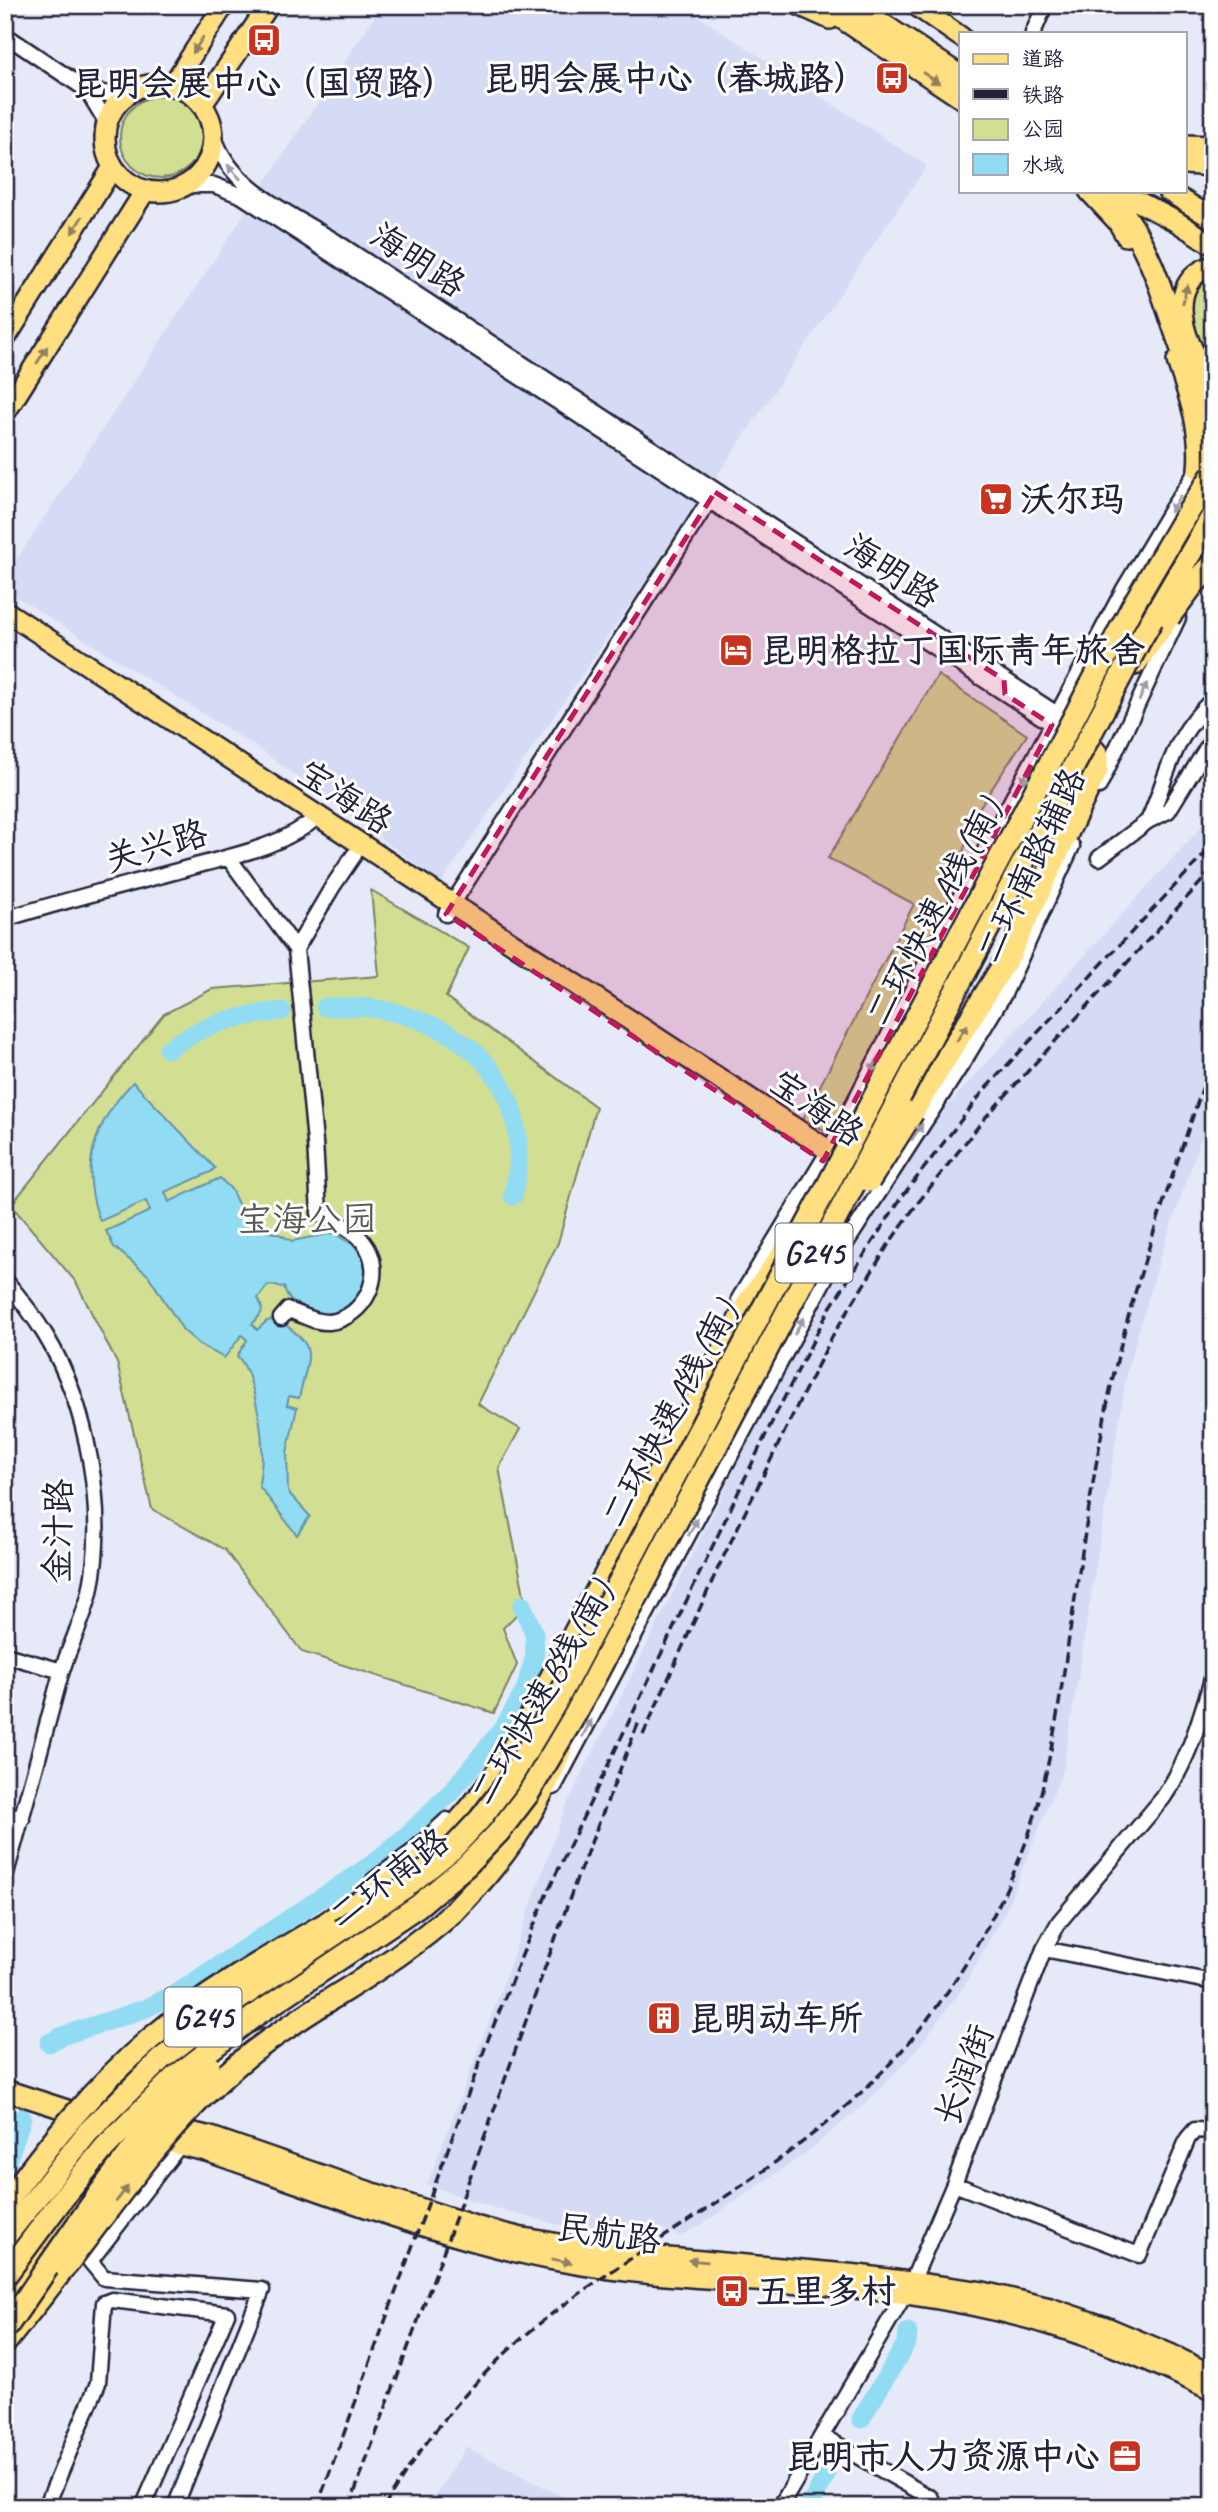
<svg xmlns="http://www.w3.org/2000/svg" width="1218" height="2512" viewBox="0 0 1218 2512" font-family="Caveat,'LXGW WenKai TC',sans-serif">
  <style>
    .built { fill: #d5dbf4 }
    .green { fill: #d2de92; stroke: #7a8066; stroke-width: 2 }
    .water { fill: #92dcf3; stroke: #6592a9; stroke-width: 2 }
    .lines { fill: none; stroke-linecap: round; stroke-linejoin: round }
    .river { stroke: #92dcf3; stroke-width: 19 }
    .minor-casing { stroke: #22223b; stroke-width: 19 }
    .major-casing { stroke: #22223b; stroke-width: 24 }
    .highway-casing { stroke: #22223b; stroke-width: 26 }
    .minor { stroke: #fff; stroke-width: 14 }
    .major { stroke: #ffdf80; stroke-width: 19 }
    .highway { stroke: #ffdf80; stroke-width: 21 }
    .rail { stroke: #22223b; stroke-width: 3.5; stroke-dasharray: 10 5; stroke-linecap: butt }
    .highway-bridge-casing { stroke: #22223b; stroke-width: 26; stroke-linecap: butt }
    .highway-bridge { stroke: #ffdf80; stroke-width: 21 }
    .oneway { fill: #90805e }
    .oneway2 { fill: #9c9ca7 }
    .marked { fill: #c2185b; fill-opacity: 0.2; stroke: #c2185b; stroke-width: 5; stroke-dasharray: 14 9; stroke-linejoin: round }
    .labels { text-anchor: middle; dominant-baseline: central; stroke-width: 6; stroke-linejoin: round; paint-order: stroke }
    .shield { fill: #fff; stroke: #646476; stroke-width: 2 }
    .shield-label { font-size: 33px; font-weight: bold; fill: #22223b }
    .poi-label { font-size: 35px; font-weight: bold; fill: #22223b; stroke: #fff; text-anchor: start }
    .street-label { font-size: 35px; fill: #22223b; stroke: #fff }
    .park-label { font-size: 35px; fill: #575a55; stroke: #fff }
  </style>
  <rect width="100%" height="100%" fill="#e6eaf8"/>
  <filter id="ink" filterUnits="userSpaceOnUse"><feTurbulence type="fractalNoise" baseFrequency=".0143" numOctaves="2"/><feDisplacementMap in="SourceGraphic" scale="14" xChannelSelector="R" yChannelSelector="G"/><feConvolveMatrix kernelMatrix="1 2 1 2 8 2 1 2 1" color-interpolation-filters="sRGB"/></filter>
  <g filter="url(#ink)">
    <path class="built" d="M382 5H681L927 166 441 883 258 748 5 590V577Z
      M1213 814V1104L1160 1258 1127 1372 1063 1770 1005 1912 963 1988 910 2058 865 2104 806 2153 699 2226 681 2236 654 2226 641 2223 583 2228 560 2225 503 2211 427 2185 499 1995 565 1808 803 1334 932 1123Z
      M466 2447 583 2507H428Z"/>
    <path class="green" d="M120 137a41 41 0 1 1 82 0a41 41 0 1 1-82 0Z
      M1213 274V370C1194 334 1170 303 1213 274Z
      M938 675 1027 735 974 816 945 912 893 1028 830 1133 803 1119 914 904 828 858Z
      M371 890 469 948 446 997 596 1107 558 1243 478 1404 520 1429 499 1468 526 1605 503 1628 517 1665 494 1713 302 1652 225 1550 152 1509 117 1363 76 1282 11 1205 164 1014 212 989 379 976Z"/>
    <path class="water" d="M133 1082 215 1168 211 1172 165 1192 169 1202 220 1178 231 1189 238 1204 266 1231 279 1234 292 1241 333 1233 355 1246 362 1256 368 1278 361 1297 336 1317C314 1314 291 1313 284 1287L268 1285 258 1298C265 1311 262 1314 252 1324L257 1330 267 1321 277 1319C320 1348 309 1352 299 1398L289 1396 287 1405 297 1408 287 1452 288 1492 310 1516 297 1535 259 1486C260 1473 263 1460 262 1447 262 1426 252 1369 237 1356L247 1340 242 1335 224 1358 199 1344 183 1330 148 1275 114 1247 106 1231 150 1211 146 1201 100 1221C79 1167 94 1123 133 1082Z"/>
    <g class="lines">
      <path class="river" d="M5 900 6 901
        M325 1007C342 1007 361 1006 378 1009 477 1027 537 1094 513 1196
        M168 1049C207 1022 235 1017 282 1011
        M49 2043 62 2036 144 2009 177 1993 371 1865 411 1832 451 1792 504 1727 525 1691 535 1655 534 1633 522 1605
        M5 2168 22 2118
        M861 2419 907 2342 908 2332
        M809 2507 826 2475"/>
      <g class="minor-casing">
        <path id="minor" d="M1033 33 1045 5
          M5 35 87 90 107 123
          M87 90 125 97
          M214 136C229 188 291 214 335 241L1066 720
          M186 185H214L242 196 1060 729
          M1099 786 1178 618
          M1148 821C1161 794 1167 763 1182 738 1190 723 1201 711 1213 699
          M228 857 296 949 333 886 354 855
          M1099 858 1148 821 1168 811 1213 738
          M446 914 712 496
          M5 919C65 900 127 885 188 868 231 856 283 847 317 817
          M5 1280C20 1298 34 1316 46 1336 88 1406 107 1511 90 1592 83 1621 68 1649 60 1677 42 1744 24 1810 5 1877
          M739 1299 829 1151 966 886 1124 589 1171 510 1213 447
          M281 1318 288 1310C302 1314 314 1323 329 1322 365 1318 387 1273 364 1243 354 1229 334 1221 319 1213L315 1142 296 949
          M5 1655 62 1671
          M554 1787 832 1265 965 1059 1004 994 1072 846
          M5 1814 22 1819
          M374 1880 411 1853 447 1820
          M1044 1949 1213 1982
          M204 2065 264 2036
          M954 2184 1139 2255 1188 2138 1195 2130 1213 2131
          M822 2436 931 2498
          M46 2507 98 2383 104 2303 112 2300 227 2314 143 2507
          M175 2507 262 2290 104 2278 90 2261 180 2145
          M780 2507 912 2282 954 2184 1044 1949 1059 1922 1163 1798C1189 1760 1200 1719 1213 1676"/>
      </g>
      <g class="major-casing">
        <path id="major" d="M799 5 830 19
          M821 5 961 98
          M915 5 961 37
          M105 138a54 54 0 1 1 108 0a54 54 0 1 1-108 0Z
          M172 86 224 5
          M202 105 269 5
          M1185 145 1213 146
          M1089 191 1118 222 1126 236
          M1118 191 1177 222 1213 245
          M1168 191 1213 219
          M1213 266C1161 280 1184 351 1213 378
          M5 339 113 167
          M1177 361C1189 396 1202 430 1198 469
          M5 413 145 191
          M5 611 845 1161 853 1169
          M5 2090 163 2141 206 2151C320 2190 442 2239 559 2261 674 2283 792 2278 907 2294 1021 2310 1110 2339 1213 2391
          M160 2125 211 2137 364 2190 478 2227 518 2237 613 2253 858 2275 983 2292 1050 2308 1106 2327 1170 2354 1213 2376
          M69 2138 107 2096 167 2042
          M5 2297 72 2205 143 2121"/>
      </g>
      <g class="highway-casing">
        <path id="highway" d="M853 5 961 77
          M1185 163 1213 165
          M1107 191C1130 219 1147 250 1159 284 1176 329 1186 373 1213 413
          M1135 664 1169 617
          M913 1112 1010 954 1097 770V754L1085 739
          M453 1912C501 1863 537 1814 561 1749
          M325 1924C350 1906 377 1892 402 1874 454 1836 491 1786 523 1731L749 1301 793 1240
          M5 2343 65 2267"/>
      </g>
      <use href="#minor" class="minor"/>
      <use href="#major" class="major"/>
      <use href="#highway" class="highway"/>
      <path class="rail" d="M643 1735 718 1568 799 1402 833 1335 890 1242 917 1204 984 1119 1213 869
        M317 2507 489 2037 547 1893 769 1428 828 1311 901 1198 985 1089 1213 845
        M349 2507 440 2261 577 1878 640 1719
        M384 2507C429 2431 486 2363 557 2310 683 2216 824 2152 923 2025 966 1970 1001 1908 1026 1842 1049 1779 1058 1711 1068 1644 1080 1566 1091 1488 1106 1410 1130 1289 1174 1173 1213 1057"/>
      <g class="highway-bridge-casing">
        <path id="highway-bridge" d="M1169 617 1193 585 1213 564
          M869 1181 913 1112
          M5 2204C48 2144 94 2087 150 2039 204 1994 265 1959 325 1924
          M5 2237 88 2132 160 2060 240 1998 404 1888 452 1849 480 1819 509 1781 556 1702 1133 605 1181 523 1213 474
          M65 2267C121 2193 176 2113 249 2055 314 2004 392 1968 453 1912
          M5 2276 63 2198 105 2147 175 2077 253 2017 418 1906 467 1865 498 1833 528 1794 576 1713 1139 642 1213 515
          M5 2329C68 2239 129 2141 209 2065"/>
      </g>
      <use href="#highway-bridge" class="highway-bridge"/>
    </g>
    <defs><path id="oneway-solid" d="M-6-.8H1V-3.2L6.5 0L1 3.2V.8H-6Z" transform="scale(1.75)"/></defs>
    <g class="oneway">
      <use href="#oneway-solid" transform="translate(198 45) rotate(123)"/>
      <use href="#oneway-solid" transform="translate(931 78) rotate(33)"/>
      <use href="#oneway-solid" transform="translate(77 225) rotate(122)"/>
      <use href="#oneway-solid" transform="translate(1185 294) rotate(-77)"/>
      <use href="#oneway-solid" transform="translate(42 355) rotate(-58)"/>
      <use href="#oneway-solid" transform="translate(962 1033) rotate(-57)"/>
      <use href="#oneway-solid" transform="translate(122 2194) rotate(-52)"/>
      <use href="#oneway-solid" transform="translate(562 2261) rotate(11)"/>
      <use href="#oneway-solid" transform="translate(698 2261) rotate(-175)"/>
    </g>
    <g class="oneway2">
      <use href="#oneway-solid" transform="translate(234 172) rotate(-132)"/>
      <use href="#oneway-solid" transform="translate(1175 504) rotate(122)"/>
      <use href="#oneway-solid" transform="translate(1143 692) rotate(-66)"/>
      <use href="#oneway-solid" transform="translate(1026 775) rotate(118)"/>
      <use href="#oneway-solid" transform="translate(875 1064) rotate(117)"/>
      <use href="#oneway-solid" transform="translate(917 1132) rotate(-56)"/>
      <use href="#oneway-solid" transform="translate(799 1326) rotate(-62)"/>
      <use href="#oneway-solid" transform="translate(693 1527) rotate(-62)"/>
      <use href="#oneway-solid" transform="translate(587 1728) rotate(-62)"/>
    </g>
  </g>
  <path class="marked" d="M715 492 1004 680 1005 694 1052 725 823 1161 446 914Z"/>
  <defs>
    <g id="bus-square" transform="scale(1.75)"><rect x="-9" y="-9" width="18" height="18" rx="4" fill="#c8321e" stroke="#fff"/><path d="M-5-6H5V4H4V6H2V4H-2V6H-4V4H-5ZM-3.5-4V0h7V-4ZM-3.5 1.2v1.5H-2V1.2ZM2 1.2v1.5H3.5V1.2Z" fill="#fff"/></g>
    <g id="supermarket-square" transform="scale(1.75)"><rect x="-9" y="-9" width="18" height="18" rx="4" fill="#c8321e" stroke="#fff"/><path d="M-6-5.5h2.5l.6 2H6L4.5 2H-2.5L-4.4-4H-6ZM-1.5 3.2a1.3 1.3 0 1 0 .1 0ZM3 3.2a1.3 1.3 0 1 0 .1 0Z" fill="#fff"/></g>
    <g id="hotel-square" transform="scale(1.75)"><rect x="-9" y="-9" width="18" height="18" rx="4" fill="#c8321e" stroke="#fff"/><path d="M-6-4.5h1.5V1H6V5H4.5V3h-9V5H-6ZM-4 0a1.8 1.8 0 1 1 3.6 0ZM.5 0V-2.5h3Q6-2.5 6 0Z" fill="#fff"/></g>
    <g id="building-square" transform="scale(1.75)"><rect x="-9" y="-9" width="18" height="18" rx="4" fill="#c8321e" stroke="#fff"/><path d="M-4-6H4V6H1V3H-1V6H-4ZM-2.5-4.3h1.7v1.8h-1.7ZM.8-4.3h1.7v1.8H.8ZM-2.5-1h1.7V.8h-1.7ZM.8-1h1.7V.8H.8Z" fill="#fff"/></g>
    <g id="office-square" transform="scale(1.75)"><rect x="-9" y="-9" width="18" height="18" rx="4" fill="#c8321e" stroke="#fff"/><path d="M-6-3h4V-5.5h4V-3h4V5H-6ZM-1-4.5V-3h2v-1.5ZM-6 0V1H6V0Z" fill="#fff"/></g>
  </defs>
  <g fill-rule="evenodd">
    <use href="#bus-square" x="264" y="40"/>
    <use href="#bus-square" x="892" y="78"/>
    <use href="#supermarket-square" x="996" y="499"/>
    <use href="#hotel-square" x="736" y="650"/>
    <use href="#building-square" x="664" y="2018"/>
    <use href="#bus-square" x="732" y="2291"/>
    <use href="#office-square" x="1125" y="2456"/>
  </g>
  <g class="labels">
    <g class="shield">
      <rect x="775.5" y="1223.5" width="77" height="59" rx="5"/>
      <rect x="164.5" y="1987.5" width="77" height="59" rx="5"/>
    </g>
    <g class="shield-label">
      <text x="814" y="1253">G245</text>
      <text x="203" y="2017">G245</text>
    </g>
    <g class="poi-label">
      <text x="868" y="78" text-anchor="end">昆明会展中心（春城路）</text>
      <text x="264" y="83" text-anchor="middle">昆明会展中心（国贸路）</text>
      <text x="1020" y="499">沃尔玛</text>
      <text x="760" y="650">昆明格拉丁国际青年旅舍</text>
      <text x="688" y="2018">昆明动车所</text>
      <text x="756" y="2291">五里多村</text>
      <text x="1100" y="2456" text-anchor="end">昆明市人力资源中心</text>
    </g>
    <g class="street-label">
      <text transform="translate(418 260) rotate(33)">海明路</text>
      <text transform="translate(892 571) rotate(33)">海明路</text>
      <text transform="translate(345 797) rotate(33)">宝海路</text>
      <text transform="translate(156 846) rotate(-16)">关兴路</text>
      <text transform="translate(1031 865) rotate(-65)">二环南路辅路</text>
      <text transform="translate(934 912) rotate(-62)">二环快速A线(南)</text>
      <text transform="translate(817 1108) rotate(35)">宝海路</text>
      <text transform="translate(670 1414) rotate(-62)">二环快速A线(南)</text>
      <text transform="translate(58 1531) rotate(-89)">金汁路</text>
      <text transform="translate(542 1693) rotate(-60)">二环快速B线(南)</text>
      <text transform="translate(389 1878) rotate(-37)">二环南路</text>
      <text transform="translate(964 2075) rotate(-69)">长润街</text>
      <text transform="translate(609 2234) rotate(8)">民航路</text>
    </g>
    <g class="park-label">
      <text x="307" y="1219">宝海公园</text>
    </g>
  </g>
  <rect width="1218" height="2512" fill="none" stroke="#fff" stroke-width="28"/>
  <rect x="14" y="14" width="1190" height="2484" fill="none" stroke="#22223b" stroke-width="2.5" filter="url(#ink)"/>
  <rect x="959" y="32" width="228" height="161" fill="#ffffff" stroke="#a7a7b1" stroke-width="2"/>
  <rect x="973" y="54" width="35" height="10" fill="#ffdf80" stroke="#a7a7b1" stroke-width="2"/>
  <text x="1022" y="66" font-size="21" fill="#22223b">道路</text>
  <rect x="973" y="89" width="35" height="10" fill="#22223b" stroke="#a7a7b1" stroke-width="2"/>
  <text x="1022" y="102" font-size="21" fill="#22223b">铁路</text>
  <rect x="973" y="119" width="35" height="21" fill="#d2de92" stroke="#a7a7b1" stroke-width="2"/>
  <text x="1022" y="136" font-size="21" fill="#22223b">公园</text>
  <rect x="973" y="154" width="35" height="21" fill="#92dcf3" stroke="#a7a7b1" stroke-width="2"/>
  <text x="1022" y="172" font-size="21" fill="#22223b">水域</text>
</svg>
